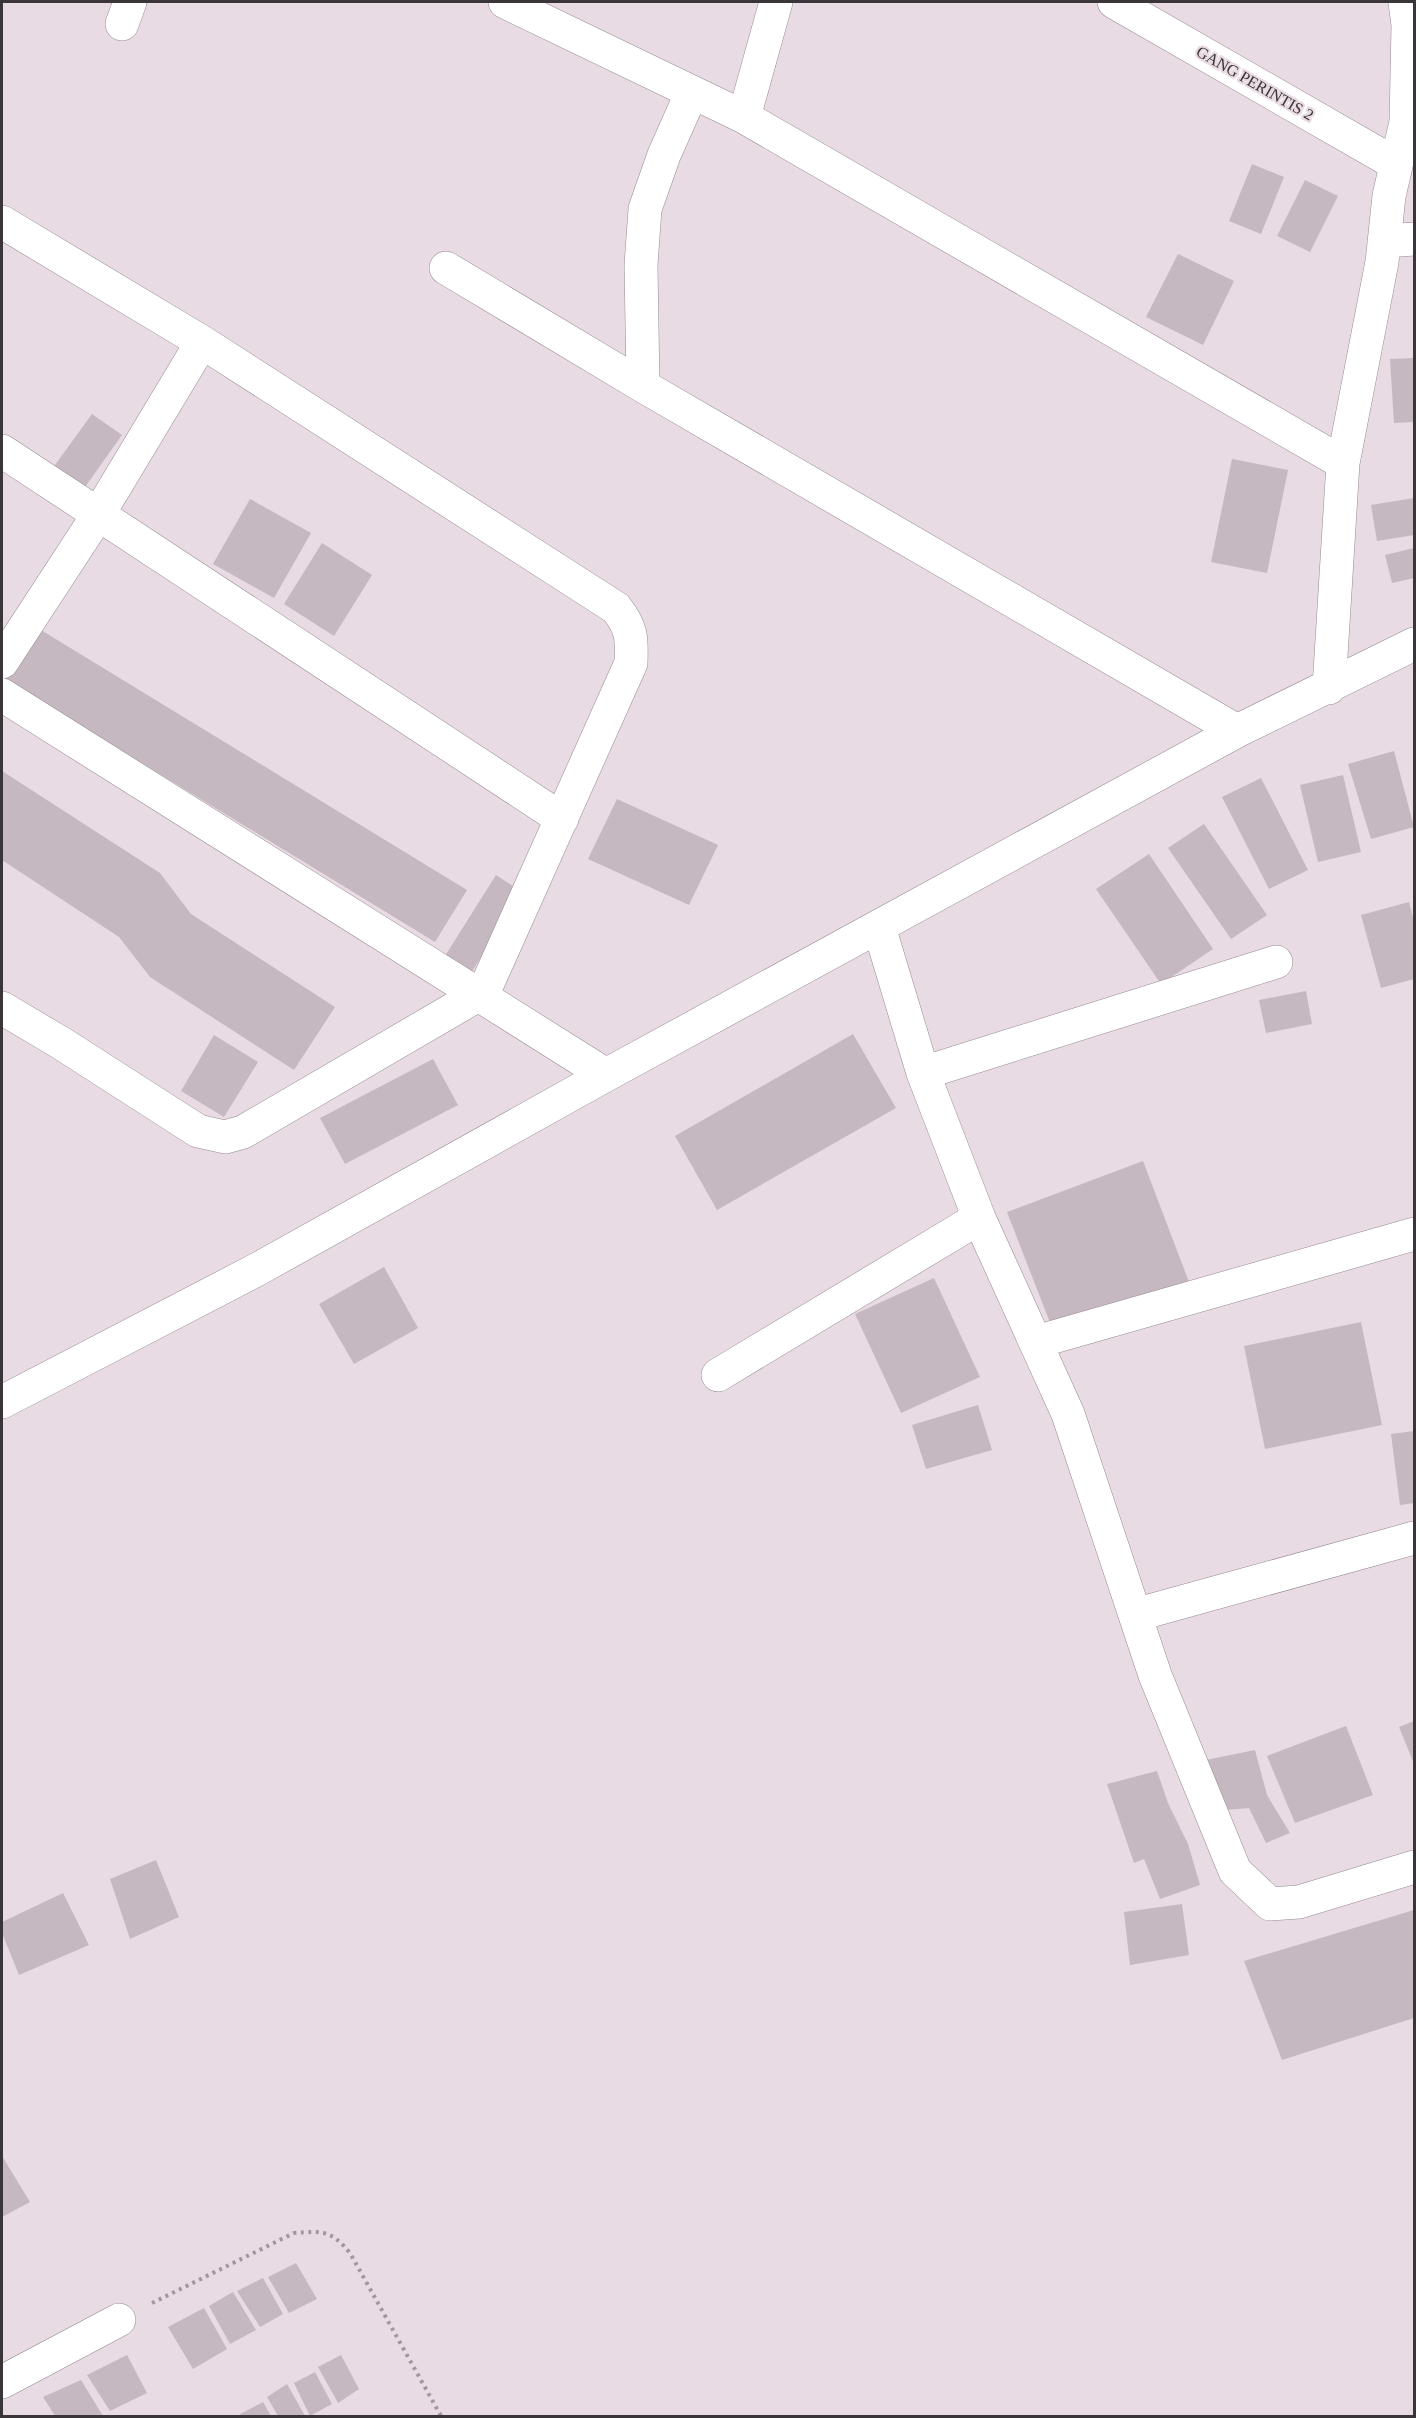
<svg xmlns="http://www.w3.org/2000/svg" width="1416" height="2418" viewBox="0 0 1416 2418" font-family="'Times New Roman',serif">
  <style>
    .building { fill: #c5b8c0 }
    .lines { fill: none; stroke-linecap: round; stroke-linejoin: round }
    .minor-casing { stroke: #968a92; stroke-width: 34 }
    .path { stroke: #a0979c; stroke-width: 4; stroke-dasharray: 3 4.5; stroke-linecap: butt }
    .minor { stroke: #fff; stroke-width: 33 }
    .labels { text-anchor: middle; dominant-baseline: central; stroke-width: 4.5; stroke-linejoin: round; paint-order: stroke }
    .street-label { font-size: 16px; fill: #3a3538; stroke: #e8dbe3 }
  </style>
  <rect width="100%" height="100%" fill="#e8dbe3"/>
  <path class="building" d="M1252 164 1284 177 1261 234 1229 221Z
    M1305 180 1338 196 1310 252 1277 236Z
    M1178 254 1234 281 1203 345 1146 317Z
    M1414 358V422L1394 423 1390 359Z
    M92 414 122 435 80 494 50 472Z
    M1232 459 1288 470 1267 573 1211 562Z
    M1414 498V535L1377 541 1371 505Z
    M250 499 311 533 274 598 213 564Z
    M322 543 372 575 334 636 284 604Z
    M1414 548V578L1392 583 1385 555Z
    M36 627 467 890 435 942 4 679Z
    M1394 751 1414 827 1371 839 1348 764Z
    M2 771 160 873 191 914 335 1007 294 1070 150 977 119 937 2 860Z
    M1343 775 1361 852 1318 862 1300 785Z
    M1261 778 1308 870 1269 889 1222 797Z
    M617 799 718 845 689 905 588 859Z
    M1204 824 1267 915 1231 939 1168 848Z
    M1149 854 1213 949 1161 984 1096 889Z
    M496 875 522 892 471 973 445 956Z
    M1409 902 1414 921V979L1381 988 1361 915Z
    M1306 991 1312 1024 1266 1033 1259 1000Z
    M853 1034 896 1108 717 1210 675 1136Z
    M214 1035 258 1062 224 1117 181 1091Z
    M433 1059 458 1105 345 1164 320 1118Z
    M1143 1161 1189 1282 1054 1333 1007 1212Z
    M384 1267 418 1328 354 1364 319 1304Z
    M934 1278 980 1377 901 1413 855 1314Z
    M1361 1322 1382 1425 1265 1449 1244 1346Z
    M978 1405 992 1450 926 1469 912 1425Z
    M1414 1431V1503L1400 1505 1391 1434Z
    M1414 1721V1764L1399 1727Z
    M1346 1726 1373 1795 1295 1823 1267 1756Z
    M1255 1750 1267 1795 1290 1833 1266 1843 1249 1808 1225 1810 1206 1760Z
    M1157 1771 1168 1803 1188 1844 1200 1885 1160 1899 1144 1859 1134 1863 1107 1784Z
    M156 1860 179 1917 130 1939 110 1879Z
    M63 1893 89 1945 19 1975 2 1933V1922Z
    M1182 1904 1189 1955 1130 1965 1124 1912Z
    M1414 1910V2018L1282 2060 1244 1961Z
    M2 2156 30 2202 2 2217Z
    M296 2263 317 2299 289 2313 268 2277Z
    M263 2278 283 2314 260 2327 237 2291Z
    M233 2292 256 2330 230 2344 209 2306Z
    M204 2308 227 2349 193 2369 168 2327Z
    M127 2355 147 2393 110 2411 87 2375Z
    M341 2355 359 2389 338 2403 318 2367Z
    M315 2372 332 2404 310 2416 294 2383Z
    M81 2380 103 2416H55L43 2397Z
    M287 2384 305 2416H278L267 2397Z
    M263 2402 271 2416H241L240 2414Z"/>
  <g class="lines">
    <g class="minor-casing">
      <path id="minor" d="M505 2 744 117 1343 463
        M1114 2 1396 164
        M122 24 130 2
        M744 117 776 2
        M2 222 202 342 616 608C632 628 632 638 631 663L482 996
        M1385 241 1414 239
        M446 268 643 386 1237 731
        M643 386 641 265 645 209 664 155 692 92
        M2 451 562 819
        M2 662 98 515 202 342
        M1329 688 1343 463 1382 262 1389 196 1406 122 1408 25 1405 2
        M2 695 606 1075
        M879 927 923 1073 979 1218 1068 1414 1155 1675 1235 1871 1270 1904 1299 1902 1414 1867
        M2 1008 61 1043 198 1131 225 1137 243 1132 478 995
        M923 1073 1276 962
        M1036 1342 1414 1234
        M718 1375 979 1218
        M2 1402 258 1269 606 1075 1237 731 1414 644
        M1135 1615 1414 1538
        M2 2382 119 2320"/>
    </g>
    <path class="path" d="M152 2303 294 2233C323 2231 331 2230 350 2253L441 2416"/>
    <use href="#minor" class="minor"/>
  </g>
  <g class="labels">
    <g class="street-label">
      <text transform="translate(1255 83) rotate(30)">GANG PERINTIS 2</text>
    </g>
  </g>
  <rect width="1416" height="2418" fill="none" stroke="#3a3538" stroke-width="6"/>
</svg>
